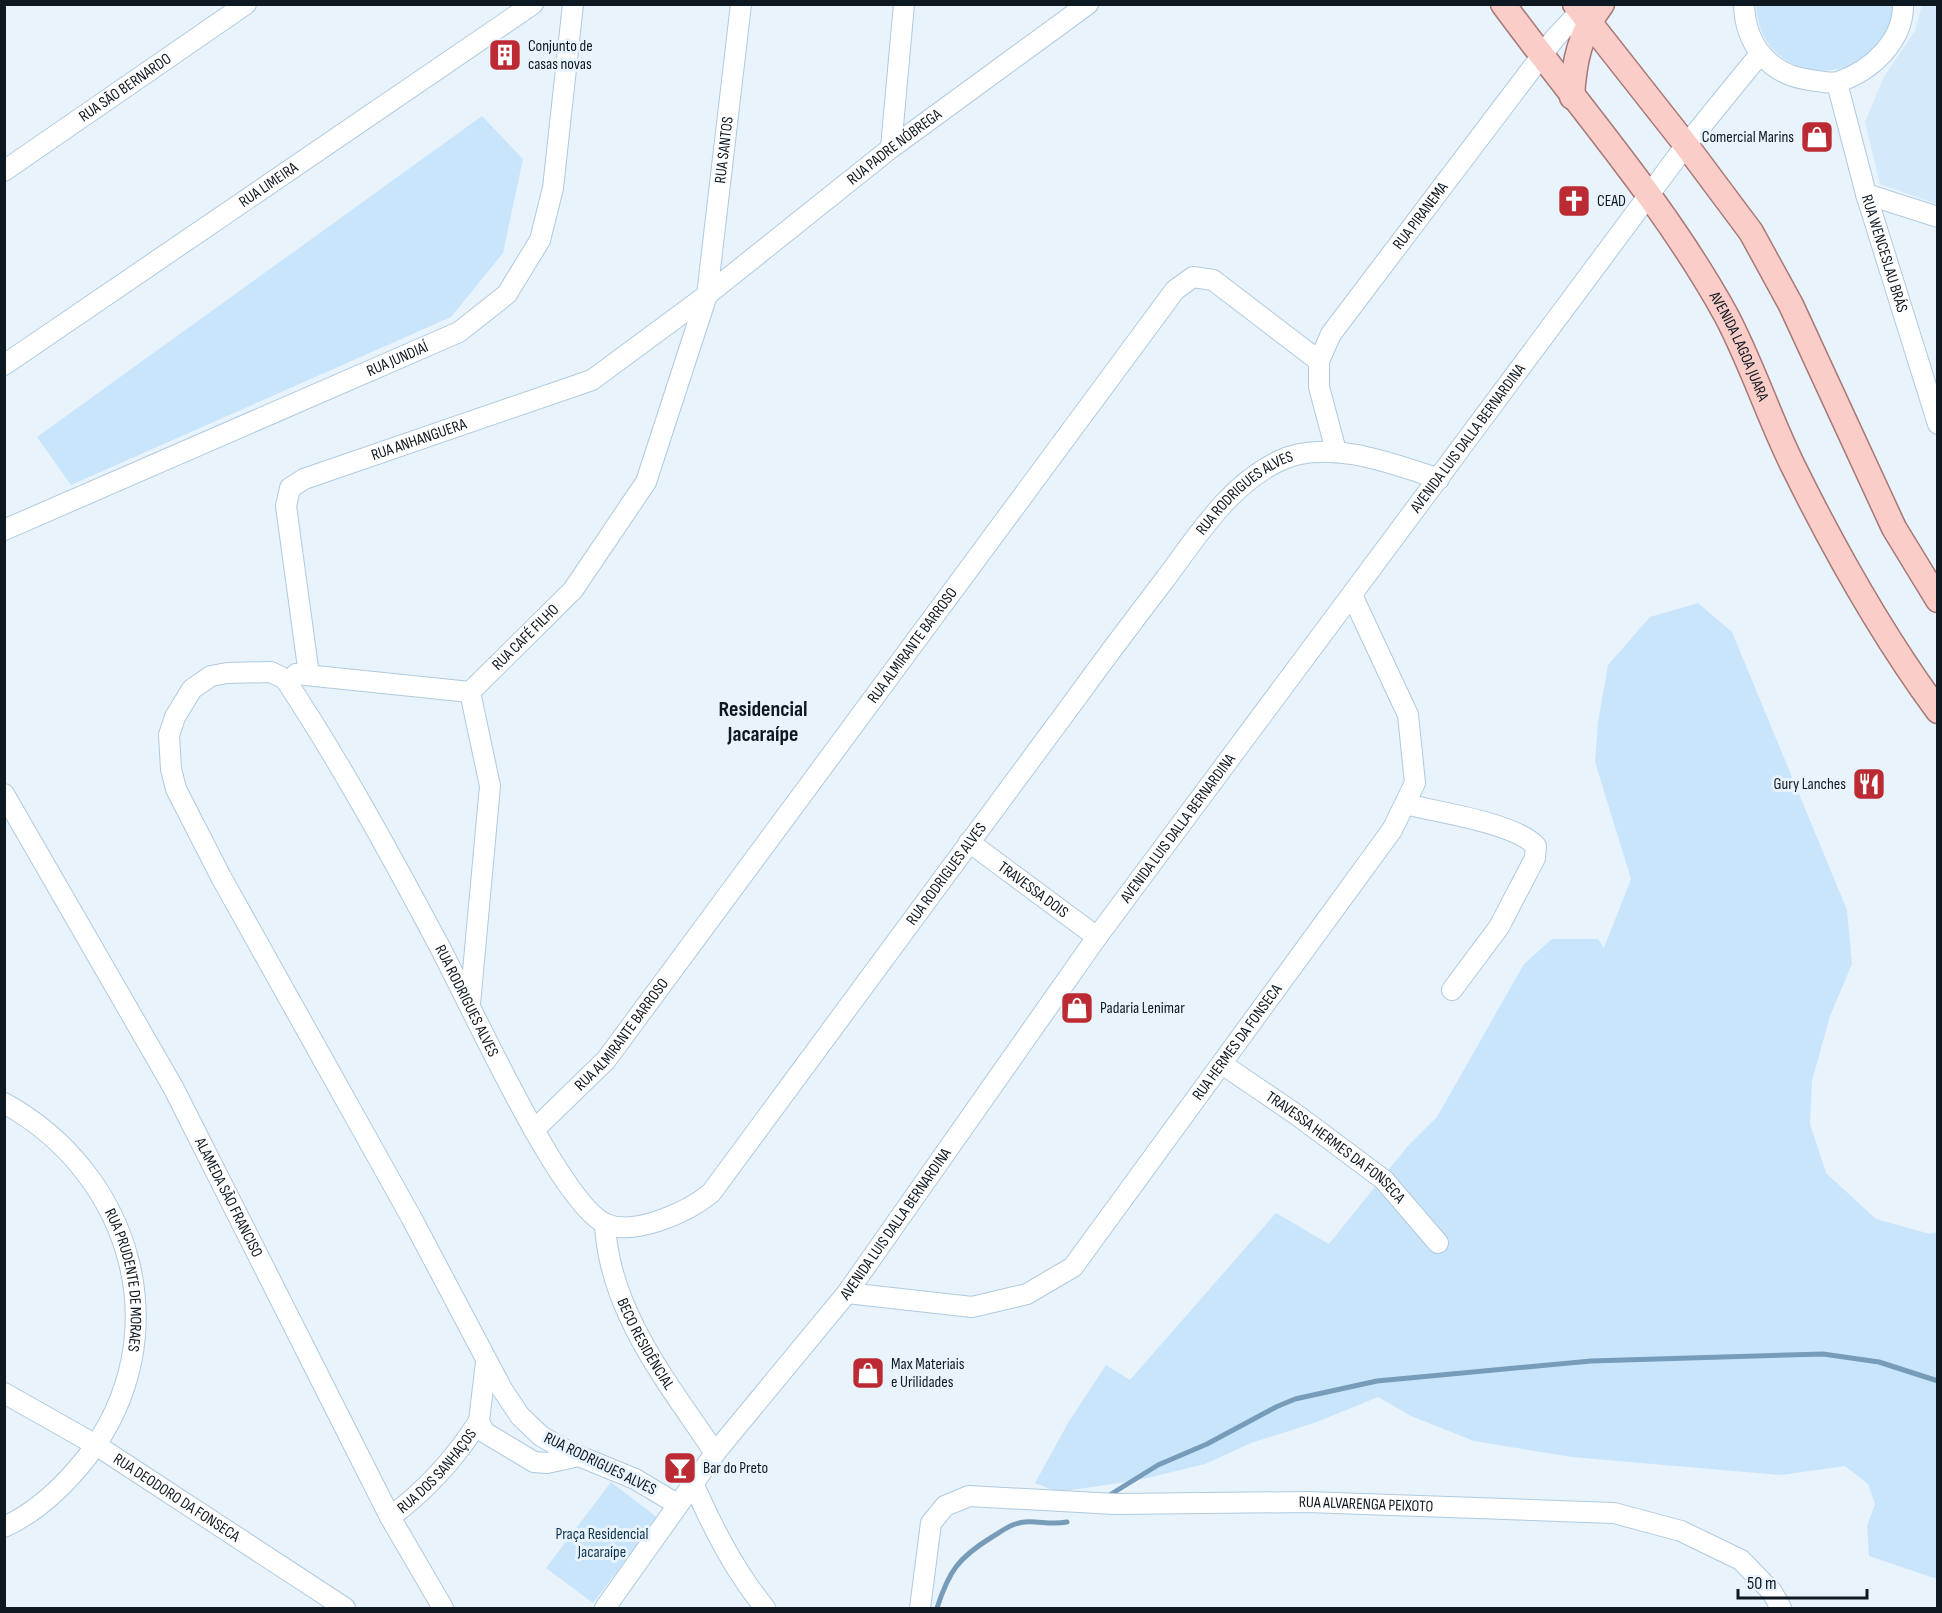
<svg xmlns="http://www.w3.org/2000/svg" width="1942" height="1613" viewBox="0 0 1942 1613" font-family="'Sofia Sans Condensed',sans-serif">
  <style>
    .built { fill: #d4e9f9 }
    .green { fill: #c9e5fc }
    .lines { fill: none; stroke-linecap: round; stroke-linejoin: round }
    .stream { stroke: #769cb9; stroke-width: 5 }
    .minor-casing { stroke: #afcadf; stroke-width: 22 }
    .major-casing { stroke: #a77876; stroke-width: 27 }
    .minor { stroke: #fff; stroke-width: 20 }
    .major { stroke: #fbcdc9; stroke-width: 24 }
    .labels { text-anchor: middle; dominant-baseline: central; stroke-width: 6; stroke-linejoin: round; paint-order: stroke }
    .poi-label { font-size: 16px; fill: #0e1820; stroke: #e8f3fc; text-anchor: start }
    .street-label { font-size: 16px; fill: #0e1820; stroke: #e8f3fc }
    .park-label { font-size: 16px; fill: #0e344d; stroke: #e8f3fc }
    .district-label { font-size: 22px; font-weight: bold; fill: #0e1820; stroke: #e8f3fc }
  </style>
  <rect width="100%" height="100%" fill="#e8f3fc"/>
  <path class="built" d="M1922 5H1937V204L1880 184 1865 122 1884 77 1915 31Z"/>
  <path class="green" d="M1756 5H1894C1886 92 1760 93 1756 5Z
    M482 116 523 159 503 253 451 317 71 485 37 437Z
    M1698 603 1732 632 1847 910 1852 964 1830 1016 1812 1081 1810 1124 1826 1173 1876 1219 1930 1234 1937 1232V1579L1869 1556 1867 1526 1875 1504 1868 1484 1845 1466 1781 1475 1572 1457 1474 1441 1411 1416 1378 1397 1317 1422 1251 1443 1205 1464 1139 1480 1058 1492 1035 1483 1068 1423 1106 1365 1130 1380 1276 1213 1329 1244 1407 1147 1437 1117 1524 964 1552 939H1598L1604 948 1631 879 1595 762 1598 722 1608 665 1650 617Z
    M611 1482 658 1518 593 1603 546 1568Z"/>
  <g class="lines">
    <path class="stream" d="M1108 1496 1158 1465 1207 1444 1276 1407 1295 1399 1377 1381 1591 1361 1823 1354 1879 1362 1938 1381
      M937 1608C949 1571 958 1558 992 1537 1002 1531 1012 1523 1025 1522 1039 1521 1052 1525 1067 1522"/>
    <g class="minor-casing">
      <g id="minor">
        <path d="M1744 4C1745 45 1770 75 1810 80 1819 81 1830 84 1838 82 1871 71 1904 41 1903 4"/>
        <path id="s1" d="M1837 83 1866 194 1938 424"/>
        <path d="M891 148 904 4"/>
        <path id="s2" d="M4 171 246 4"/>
        <path d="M1866 194 1938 217"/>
        <path id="s3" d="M4 365 533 4"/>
        <path id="s4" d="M1336 451 1319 387V361L1331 334 1555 38 1587 4"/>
        <path id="s5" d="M4 530 459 332 507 294 540 240 553 188 573 4"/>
        <path d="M296 674 470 692"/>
        <path id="s6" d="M309 675 286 506 290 488 304 479 592 380 707 295 891 148 1088 4"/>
        <path id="s7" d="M470 692 573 590 646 482 707 295 741 4"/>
        <path d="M470 692 490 786 470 1004"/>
        <path id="s8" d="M4 794 173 1087 390 1517 443 1608"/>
        <path d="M1405 804C1437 812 1515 823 1536 846L1535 858 1499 927 1452 990"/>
        <path id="s9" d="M969 842 1097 937"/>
        <path id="s10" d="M1222 1064 1297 1115 1384 1180 1438 1243"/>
        <path id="s11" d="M4 1103C133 1174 180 1336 87 1457 65 1485 37 1512 4 1527"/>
        <path id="s12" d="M534 1130 606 1060 1175 290 1193 277 1213 280 1319 361"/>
        <path id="s13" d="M605 1224C609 1311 668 1383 715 1453"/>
        <path id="s14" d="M847 1293 972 1307 1027 1294 1073 1267 1392 830 1415 783 1408 715 1352 595"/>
        <path d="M486 1362 479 1421 484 1432 534 1462 547 1463 579 1456"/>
        <path id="s15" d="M4 1393 96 1445 345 1608"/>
        <path d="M693 1483C713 1528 734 1570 765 1608"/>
        <path id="s16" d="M677 1504 635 1479 569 1452 541 1436 520 1416 502 1389 411 1217 221 877 176 789 171 769 169 735 175 717 192 689 211 676 227 673 271 672 285 679C340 762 388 850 435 938 465 992 559 1204 606 1224 635 1236 688 1212 711 1193 834 1026 957 859 1080 693 1108 654 1137 616 1166 578 1198 535 1229 485 1279 461 1326 438 1392 463 1439 479"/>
        <path id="s17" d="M390 1517C427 1490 454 1460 479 1421"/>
        <path id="s18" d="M605 1608 715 1453 847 1293 1097 937 1686 145 1760 54"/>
        <path id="s19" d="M920 1608 931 1523 945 1506 969 1496 1115 1504 1307 1502 1614 1513 1681 1531 1741 1560 1772 1592 1781 1608"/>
      </g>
    </g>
    <g class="major-casing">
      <g id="major">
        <path id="s20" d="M1503 4C1578 106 1665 204 1726 315 1752 364 1769 418 1794 468 1836 553 1882 635 1938 711"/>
        <path d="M1575 4 1686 145 1751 232 1791 305 1894 528 1938 600"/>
        <path d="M1572 97C1574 61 1580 33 1602 4"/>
      </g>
    </g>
    <use href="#minor" class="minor"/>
    <use href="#major" class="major"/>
  </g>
  <defs>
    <g id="building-square" transform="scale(1.725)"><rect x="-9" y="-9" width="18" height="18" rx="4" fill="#bc2b33" stroke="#e8f3fc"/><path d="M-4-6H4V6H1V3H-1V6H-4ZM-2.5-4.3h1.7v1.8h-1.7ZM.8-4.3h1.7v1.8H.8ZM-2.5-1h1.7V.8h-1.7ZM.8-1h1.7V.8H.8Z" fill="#fff"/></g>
    <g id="shop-square" transform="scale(1.725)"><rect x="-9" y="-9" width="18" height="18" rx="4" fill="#bc2b33" stroke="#e8f3fc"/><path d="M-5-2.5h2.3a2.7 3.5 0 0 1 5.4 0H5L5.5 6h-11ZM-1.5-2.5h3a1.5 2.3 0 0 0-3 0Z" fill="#fff"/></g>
    <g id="church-square" transform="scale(1.725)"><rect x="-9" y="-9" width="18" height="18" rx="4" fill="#bc2b33" stroke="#e8f3fc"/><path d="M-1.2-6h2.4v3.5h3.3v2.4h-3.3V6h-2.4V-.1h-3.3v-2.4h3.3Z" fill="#fff"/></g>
    <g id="restaurant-square" transform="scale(1.725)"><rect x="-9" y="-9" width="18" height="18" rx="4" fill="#bc2b33" stroke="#e8f3fc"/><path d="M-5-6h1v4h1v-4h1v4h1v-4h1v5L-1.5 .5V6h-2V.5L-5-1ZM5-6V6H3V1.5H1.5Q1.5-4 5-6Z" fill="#fff"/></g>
    <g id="bar-square" transform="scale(1.725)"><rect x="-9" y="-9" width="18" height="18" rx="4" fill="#bc2b33" stroke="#e8f3fc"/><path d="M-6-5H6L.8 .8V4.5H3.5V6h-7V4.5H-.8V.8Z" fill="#fff"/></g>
  </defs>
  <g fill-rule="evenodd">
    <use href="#building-square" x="505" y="55"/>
    <use href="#shop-square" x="1817" y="137"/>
    <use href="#church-square" x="1574" y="201"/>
    <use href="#restaurant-square" x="1869" y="784"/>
    <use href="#shop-square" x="1077" y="1008"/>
    <use href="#shop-square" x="868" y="1373"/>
    <use href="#bar-square" x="680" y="1468"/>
  </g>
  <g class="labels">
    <g class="poi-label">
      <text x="528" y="46">Conjunto de<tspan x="528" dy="18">casas novas</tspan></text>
      <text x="1794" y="137" text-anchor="end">Comercial Marins</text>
      <text x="1597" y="201">CEAD</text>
      <text x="1846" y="784" text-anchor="end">Gury Lanches</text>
      <text x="1100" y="1008">Padaria Lenimar</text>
      <text x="891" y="1364">Max Materiais<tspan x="891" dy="18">e Urilidades</tspan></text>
      <text x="703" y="1468">Bar do Preto</text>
    </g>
    <g class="street-label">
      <text stroke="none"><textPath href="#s2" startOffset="147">RUA SÃO BERNARDO</textPath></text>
      <text stroke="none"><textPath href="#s6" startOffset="892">RUA PADRE NÓBREGA</textPath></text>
      <text stroke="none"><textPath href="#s7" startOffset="618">RUA SANTOS</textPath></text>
      <text stroke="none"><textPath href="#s3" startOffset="320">RUA LIMEIRA</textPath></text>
      <text stroke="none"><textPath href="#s4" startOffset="270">RUA PIRANEMA</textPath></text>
      <text stroke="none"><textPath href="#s1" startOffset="177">RUA WENCESLAU BRÁS</textPath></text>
      <text stroke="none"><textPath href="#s20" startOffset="417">AVENIDA LAGOA JUARA</textPath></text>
      <text stroke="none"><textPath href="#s5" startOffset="429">RUA JUNDIAÍ</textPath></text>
      <text stroke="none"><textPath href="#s18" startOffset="1454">AVENIDA LUIS DALLA BERNARDINA</textPath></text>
      <text stroke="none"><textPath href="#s6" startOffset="327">RUA ANHANGUERA</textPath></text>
      <text stroke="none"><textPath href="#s16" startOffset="2733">RUA RODRIGUES ALVES</textPath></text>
      <text stroke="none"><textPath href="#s7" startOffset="78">RUA CAFÉ FILHO</textPath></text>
      <text stroke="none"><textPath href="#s12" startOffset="616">RUA ALMIRANTE BARROSO</textPath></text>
      <text stroke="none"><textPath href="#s18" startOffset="968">AVENIDA LUIS DALLA BERNARDINA</textPath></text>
      <text stroke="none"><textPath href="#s16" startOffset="2247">RUA RODRIGUES ALVES</textPath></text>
      <text stroke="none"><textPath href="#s9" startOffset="80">TRAVESSA DOIS</textPath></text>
      <text stroke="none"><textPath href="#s16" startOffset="1472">RUA RODRIGUES ALVES</textPath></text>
      <text stroke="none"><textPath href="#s12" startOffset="130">RUA ALMIRANTE BARROSO</textPath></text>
      <text stroke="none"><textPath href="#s14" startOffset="514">RUA HERMES DA FONSECA</textPath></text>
      <text stroke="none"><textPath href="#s10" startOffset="141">TRAVESSA HERMES DA FONSECA</textPath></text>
      <text stroke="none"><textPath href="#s8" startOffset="462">ALAMEDA SÃO FRANCISO</textPath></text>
      <text stroke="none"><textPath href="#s18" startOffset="482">AVENIDA LUIS DALLA BERNARDINA</textPath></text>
      <text stroke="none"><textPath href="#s11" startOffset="225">RUA PRUDENTE DE MORAES</textPath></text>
      <text stroke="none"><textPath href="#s13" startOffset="128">BECO RESIDÊNCIAL</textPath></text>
      <text transform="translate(600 1464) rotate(26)">RUA RODRIGUES ALVES</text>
      <text stroke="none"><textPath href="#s17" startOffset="66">RUA DOS SANHAÇOS</textPath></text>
      <text stroke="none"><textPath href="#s15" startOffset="202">RUA DEODORO DA FONSECA</textPath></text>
      <text stroke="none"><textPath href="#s19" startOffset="531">RUA ALVARENGA PEIXOTO</textPath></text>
    </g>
    <g class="park-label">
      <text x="602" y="1534">Praça Residencial<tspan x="602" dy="18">Jacaraípe</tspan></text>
    </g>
    <g class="district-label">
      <text x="763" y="709">Residencial<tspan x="763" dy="25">Jacaraípe</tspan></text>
    </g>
  </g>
  <rect width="1942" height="1613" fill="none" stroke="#0e1820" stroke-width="12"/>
  <path d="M1738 1589v9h129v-9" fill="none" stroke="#0e1820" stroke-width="3"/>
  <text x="1747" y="1589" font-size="18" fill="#0e1820" stroke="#e8f3fc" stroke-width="4.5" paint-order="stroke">50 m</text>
</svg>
